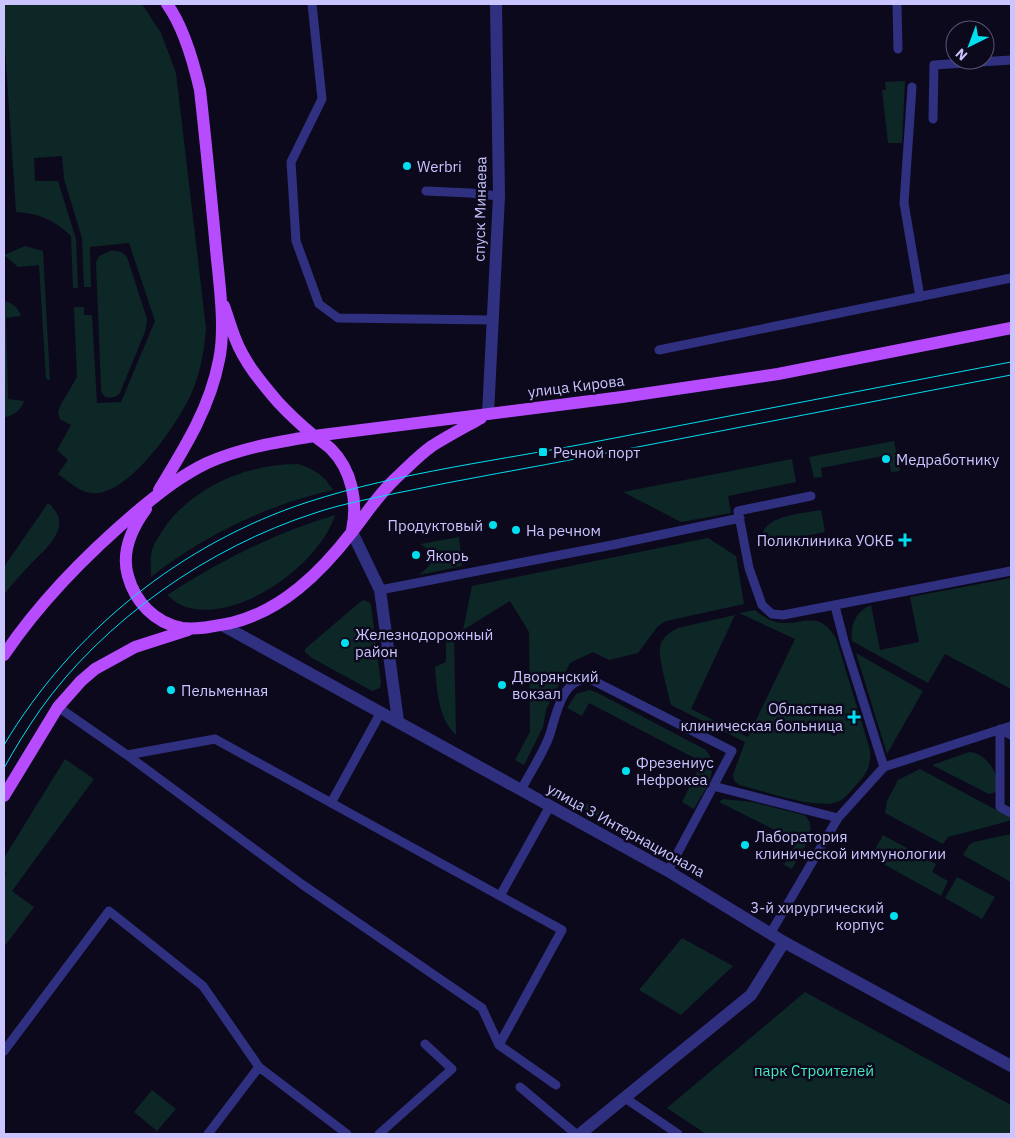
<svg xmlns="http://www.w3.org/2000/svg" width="1015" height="1138" viewBox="0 0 1015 1138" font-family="'IBM Plex Sans',sans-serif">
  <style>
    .green { fill: #0c2726 }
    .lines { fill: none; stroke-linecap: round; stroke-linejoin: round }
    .lane { stroke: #303081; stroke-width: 9 }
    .street { stroke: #303081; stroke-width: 12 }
    .primary { stroke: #b74cff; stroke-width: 12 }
    .tram { stroke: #00dff0; stroke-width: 1 }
    .poi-dot { fill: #00dff0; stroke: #0c091d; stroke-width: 2 }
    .labels { text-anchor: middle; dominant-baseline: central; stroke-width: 5; stroke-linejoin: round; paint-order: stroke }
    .poi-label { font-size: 15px; fill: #cac5ff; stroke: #0c091d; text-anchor: start }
    .street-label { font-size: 15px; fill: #cac5ff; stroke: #0c091d }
    .park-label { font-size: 15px; fill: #47e9bc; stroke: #0c091d }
  </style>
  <rect width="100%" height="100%" fill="#0c091d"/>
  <path class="green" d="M4 4H142L161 33 176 73 206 328C204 351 201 371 192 392 179 422 128 498 91 493 78 491 68 481 58 474L68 460 57 450 71 425 60 419 58 413 60 406 77 377 74 307H84V315H92L97 403 121 402 155 321 129 243 90 247 91 287H84L82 238 64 179 62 156 34 158 35 181H58L76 239 78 288H73L71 236C55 220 38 213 16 212L4 33Z
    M905 81 902 143H888L882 90H886L885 82Z
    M25 246 43 251 50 380 46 379 39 265 18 267 4 255Z
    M110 251C117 250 122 251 127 257L147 319 146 329 120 393C116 398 111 398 105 397L101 392V388L96 262 99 256Z
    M4 301C13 303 18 307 21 316L6 318 8 399 24 401C21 410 14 416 4 417Z
    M894 441 900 471 891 472 888 455 821 468 822 477 814 478 809 457Z
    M792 459 796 482 728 496 731 513 681 522 623 492Z
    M298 464C314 469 324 475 333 490 267 505 204 535 151 577 151 568 150 559 152 550 155 541 162 532 167 524 198 484 249 464 298 464Z
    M48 503C76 526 45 549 29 566 20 575 11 585 4 595V567Z
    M821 510 825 532 765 544 763 532C769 515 806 513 821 510Z
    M335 515C320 564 239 623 186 607 179 605 173 600 167 595 219 561 275 533 335 515Z
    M459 537 462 566 419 575 429 566 432 560 429 550 420 544Z
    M708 538 736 556 744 604 666 621 658 626 638 653 609 660 593 652 570 663 546 710 543 727 524 765 515 760 530 732 529 632 510 601 463 630 472 586Z
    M1011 578V689L945 654 928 683 852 641C850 625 856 611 871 605L880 650 919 642 910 597Z
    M364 600 370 603 371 606 381 683 380 688 372 691 312 658 305 652V649L360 602Z
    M755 610C761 615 768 620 776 622 801 628 816 606 836 638L870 750C871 766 867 773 857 784 851 791 845 799 837 802 817 810 761 790 739 785L734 780 733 775 745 742 671 705C668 693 658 656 660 647 662 637 670 632 678 628L735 615 691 709 748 737 795 639 739 613Z
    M446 634 454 635 456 735C438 718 437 690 435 667L446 662Z
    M856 653 923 691 887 754Z
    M589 690 596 692 706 750C722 769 704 790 694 809L682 802 702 762 589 703 582 716 567 708 576 694Z
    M969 752C982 752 995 767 997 780 997 784 996 788 996 792L989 794 932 765Z
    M65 759 94 779 12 891 34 907 4 947V877L6 873 4 871V858Z
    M920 769 1011 818 1009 821 948 837 943 844 885 813 887 801 898 780Z
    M559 789 658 842 656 847 557 795Z
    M723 799 752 802 804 815C821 828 800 855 792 869L784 865 797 841 719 802Z
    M1011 834V882L963 855 969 845 974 842Z
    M883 835 936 864 932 872 948 881 941 896 871 857Z
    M957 877 995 897 982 919 945 898Z
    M682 938 733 966 681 1015 639 990Z
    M805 992 1011 1105V1134H706L667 1108Z
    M152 1090 176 1109 157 1131 134 1112Z"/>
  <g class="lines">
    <path class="lane" d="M312 4 322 99 291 162 296 241 319 304 338 318 493 320
      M897 4 898 49
      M912 87 904 203 920 297
      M933 119 934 65 1011 60
      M426 191 470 193 499 196
      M659 350 1011 278
      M811 496 738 511 749 568 762 605 772 614 783 615 1011 571
      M380 590 612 545 740 518
      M835 606 844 641 884 767
      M58 707 127 755 215 739 562 930 499 1045
      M1011 735 1000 729V807L1011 813
      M127 755 303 885 482 1008 499 1045 556 1085
      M713 786 838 818
      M521 790C530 773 542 755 549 737 556 717 561 677 590 679L732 751 668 871
      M331 803 381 712
      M500 896 550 806
      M770 934 838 818 884 767 1011 726
      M4 1051 109 911 203 986 259 1067
      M520 1087 576 1134
      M625 1098 678 1134
      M208 1134 259 1067 347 1134
      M379 1134 452 1069 425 1044"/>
    <path class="street" d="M488 414 499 196 496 4
      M352 532 380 590 398 721
      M222 625 668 871 784 942 1011 1066
      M580 1134 751 995 784 942"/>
    <path class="primary" d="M224 306C228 317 231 328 235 338 244 362 261 382 277 401 288 413 301 425 313 435 319 440 326 444 331 449 352 470 358 502 352 530
      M159 490C184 449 210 408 219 360 226 328 219 282 216 249 211 196 206 143 200 90 194 64 183 26 167 4
      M146 509C132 528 121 552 128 576 135 602 155 623 182 628 198 630 215 626 231 623 282 611 321 572 352 532 366 514 379 494 395 479 407 468 419 455 432 446 448 436 465 427 481 418
      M4 655C41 600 90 551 141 508 162 491 182 475 207 463 241 448 277 442 314 436L622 397 778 374 1011 328
      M4 796 58 707 81 681 95 669 135 647 188 630"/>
    <path class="tram" d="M4 745C72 631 182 543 308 502 400 472 503 460 599 441 736 415 874 388 1011 362
      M4 768C15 748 27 729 40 710 104 620 209 547 315 513 341 504 370 499 397 493 463 479 530 468 596 455 734 428 873 402 1011 375"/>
  </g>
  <g class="poi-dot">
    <circle cx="407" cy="166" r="5"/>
    <rect x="538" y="447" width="10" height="10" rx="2.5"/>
    <circle cx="886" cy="459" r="5"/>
    <circle cx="493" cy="525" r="5"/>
    <circle cx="516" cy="530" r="5"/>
    <path d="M902.5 532.5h5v5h5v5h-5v5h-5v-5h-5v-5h5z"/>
    <circle cx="416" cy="555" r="5"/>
    <circle cx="345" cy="643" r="5"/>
    <circle cx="502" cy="685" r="5"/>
    <circle cx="171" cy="690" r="5"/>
    <path d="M851.5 709.5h5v5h5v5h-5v5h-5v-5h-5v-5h5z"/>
    <circle cx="626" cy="771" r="5"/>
    <circle cx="745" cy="845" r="5"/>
    <circle cx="894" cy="916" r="5"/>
  </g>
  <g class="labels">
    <g class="poi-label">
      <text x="417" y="166">Werbri</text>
      <text x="553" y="452">Речной порт</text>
      <text x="896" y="459">Медработнику</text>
      <text x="483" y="525" text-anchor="end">Продуктовый</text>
      <text x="526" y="530">На речном</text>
      <text x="894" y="540" text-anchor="end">Поликлиника УОКБ</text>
      <text x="426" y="555">Якорь</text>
      <text x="355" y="634">Железнодорожный<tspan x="355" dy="17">район</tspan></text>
      <text x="512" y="676">Дворянский<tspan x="512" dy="17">вокзал</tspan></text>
      <text x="181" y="690">Пельменная</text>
      <text x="843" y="708" text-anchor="end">Областная<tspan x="843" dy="17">клиническая больница</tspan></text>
      <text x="636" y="762">Фрезениус<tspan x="636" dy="17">Нефрокеа</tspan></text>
      <text x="755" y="836">Лаборатория<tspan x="755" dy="17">клинической иммунологии</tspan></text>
      <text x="884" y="907" text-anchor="end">3-й хирургический<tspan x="884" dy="17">корпус</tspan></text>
    </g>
    <g class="street-label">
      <text transform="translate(480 209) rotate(-89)">спуск Минаева</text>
      <text transform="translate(576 386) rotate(-7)">улица Кирова</text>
      <text transform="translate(626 830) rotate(29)">улица 3 Интернационала</text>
    </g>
    <g class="park-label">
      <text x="814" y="1070">парк Строителей</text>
    </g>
  </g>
  <rect width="1015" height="1138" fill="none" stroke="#cac5ff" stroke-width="10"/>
  <g transform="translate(970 45) rotate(222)"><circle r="24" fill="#0c091d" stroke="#585477"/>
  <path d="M0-4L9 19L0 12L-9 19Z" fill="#00dff0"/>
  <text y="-8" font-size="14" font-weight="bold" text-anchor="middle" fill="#cac5ff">N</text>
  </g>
</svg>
